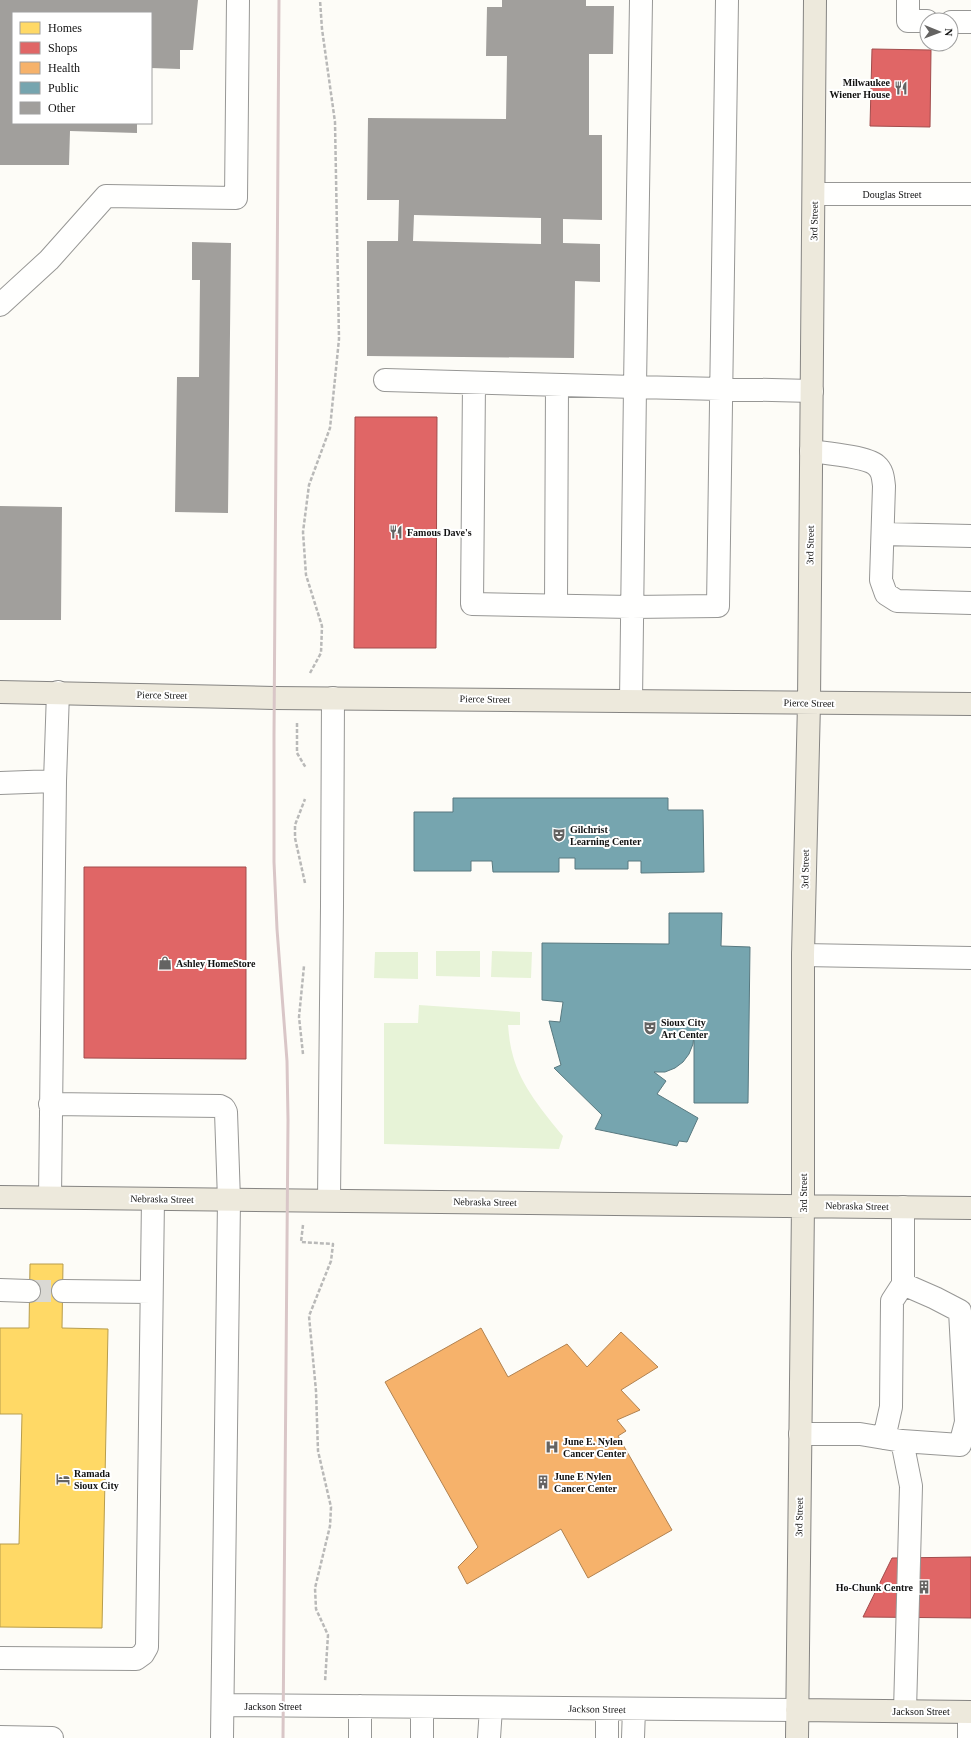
<svg xmlns="http://www.w3.org/2000/svg" width="971" height="1738" viewBox="0 0 971 1738" font-family="'Times New Roman',serif">
  <style>
    .green { fill: #e7f3d7 }
    .homes { fill: #ffd966; stroke: #b89d4c }
    .shops { fill: #e06666; stroke: #a24c4c }
    .health { fill: #f6b26b; stroke: #b18250 }
    .public { fill: #76a5af; stroke: #587980 }
    .building { fill: #a19f9c; fill-rule: evenodd }
    .lines { fill: none; stroke-linecap: round; stroke-linejoin: round }
    .minor-tunnel { stroke: #dad9d4; stroke-width: 22; stroke-dasharray: 22 11; stroke-linecap: butt }
    .minor-casing { stroke: #979795; stroke-width: 24 }
    .major-casing { stroke: #858482; stroke-width: 24 }
    .path { stroke: #b9b9b8; stroke-width: 2.5; stroke-dasharray: 4 2; stroke-linecap: butt }
    .minor { stroke: #fffffe; stroke-width: 22 }
    .major { stroke: #ede9dc; stroke-width: 22 }
    .rail { stroke: #d9c6c7; stroke-width: 3 }
    .labels { text-anchor: middle; dominant-baseline: central; stroke-width: 4; stroke-linejoin: round; paint-order: stroke }
    .poi-label { font-size: 10px; font-weight: bold; fill: #111; stroke: #fff; text-anchor: start }
    .street-label { font-size: 10px; fill: #111; stroke: #fff }
  </style>
  <rect width="100%" height="100%" fill="#fdfcf7"/>
  <path class="green" d="M436 951H480V977L436 976Z
    M492 951 532 952 531 978 491 977Z
    M375 952H418V979L374 978Z
    M419 1005 520 1012V1025H508C509 1036 510 1046 513 1056 521 1086 544 1113 563 1136L559 1149 384 1144V1023H418Z"/>
  <path class="homes" d="M30 1264H63L62 1328 108 1329 102 1628 0 1627V1544H19L22 1414H0V1328H29Z"/>
  <path class="shops" d="M872 49 931 50 930 127 870 126Z
    M355 417H437L436 648H354Z
    M84 867H246V1059L84 1058Z
    M971 1557V1618L863 1617 892 1558Z"/>
  <path class="health" d="M481 1328 508 1377 567 1344 587 1367 621 1332 658 1367 621 1390 640 1410 617 1420 626 1431 618 1436 672 1530 588 1578 561 1529 467 1584 458 1567 478 1547 385 1382Z"/>
  <path class="public" d="M453 798H668V810H703L704 872 641 873V861H628V869H575V858H559V872H493L492 861H471V871H414V812H453Z
    M669 913H722L721 946 750 947 748 1103H694V1034L693 1044 689 1054 683 1062 675 1068 665 1072H654L666 1081 657 1094 698 1118 687 1142 679 1141 677 1146 595 1129 602 1115 554 1068 561 1065 549 1021 560 1022 563 1002 542 1000V943L669 944Z"/>
  <path class="building" d="M0 0H198L193 50H180V69L151 68V13H13V123H137V133L70 131 69 165H0Z
    M502 0H586V6H614L613 54H589V135H602V220L563 219V243L600 244V282L575 281 574 358 367 356V241H398L399 200H367L368 118 506 119 507 56H486L487 7H502ZM414 215 541 218V244L413 241Z
    M192 242 231 243 228 513 175 512 177 377H199L200 280H192Z
    M0 506 62 507 61 620H0Z"/>
  <g class="lines">
    <path class="minor-tunnel" d="M29 1291H63"/>
    <g class="minor-casing">
      <path id="minor" d="M641 0 635 387 812 391
        M908 0V21H927
        M951 22H971
        M814 194H971
        M0 305 49 260 106 196 236 198 238 0
        M385 380 635 387 631 701
        M474 383 472 604 631 607 718 606 727 0
        M811 451C825 453 867 457 876 465 883 471 883 478 884 486L881 580 886 594 897 601 971 603
        M883 534 971 536
        M556 605 557 385
        M0 783 55 781
        M803 955 971 958
        M50 1104 220 1106 224 1108 226 1112 229 1200 222 1738
        M50 1197 55 781 58 692
        M329 1200 332 906 333 698
        M903 1207V1284
        M0 1290 29 1291
        M63 1291 151 1292
        M800 1434H860L902 1441 960 1445 966 1422 960 1311 935 1298 903 1284 892 1301 891 1407 884 1438
        M902 1441 911 1486 905 1711
        M0 1658 136 1659 143 1654 147 1647 153 1199
        M223 1705 797 1710
        M0 1737 52 1738
        M360 1738V1706
        M422 1738V1707
        M489 1738 491 1708
        M607 1738V1709
        M633 1738 634 1709
        M969 1738V1712"/>
    </g>
    <g class="major-casing">
      <path id="major" d="M0 692 274 698 971 704
        M0 1197 971 1208
        M797 1710 971 1712
        M797 1738 803 1205V955L809 703 815 0"/>
    </g>
    <path class="path" d="M310 673 321 653 322 626 306 575 303 532 309 485 330 428 339 339 335 122 322 29 320 0
      M297 723V753L306 768
      M305 883 295 838V825L305 799
      M303 1054 299 1017 304 966
      M303 1225 301 1242 333 1244 331 1261 309 1316 316 1391 318 1451 331 1507 330 1526 315 1588 316 1609 328 1635 325 1682"/>
    <use href="#minor" class="minor"/>
    <use href="#major" class="major"/>
    <path class="rail" d="M279 0 274 737V862L277 929 287 1061 288 1120 283 1738"/>
  </g>
  <defs>
    <g id="restaurant-bare" transform="scale(1.08)"><path d="M-5-6h1v4h1v-4h1v4h1v-4h1v5L-1.5 .5V6h-2V.5L-5-1ZM5-6V6H3V1.5H1.5Q1.5-4 5-6Z" fill="#646362" stroke="#fff" stroke-width="2.5" paint-order="stroke"/></g>
    <g id="theatre-bare" transform="scale(1.08)"><path d="M-5-5.5Q0-4 5-5.5V0Q5 5 0 6Q-5 5-5 0ZM-3.3-2.5H-1v1.5H-3.3ZM1-2.5H3.3v1.5H1ZM-2.8 1Q0 5.5 2.8 1Z" fill="#646362" stroke="#fff" stroke-width="2.5" paint-order="stroke"/></g>
    <g id="shop-bare" transform="scale(1.08)"><path d="M-5-2.5h2.3a2.7 3.5 0 0 1 5.4 0H5L5.5 6h-11ZM-1.5-2.5h3a1.5 2.3 0 0 0-3 0Z" fill="#646362" stroke="#fff" stroke-width="2.5" paint-order="stroke"/></g>
    <g id="hospital-bare" transform="scale(1.08)"><path d="M-5-5h3v3.5h4V-5h3V5h-3V1.5h-4V5h-3Z" fill="#646362" stroke="#fff" stroke-width="2.5" paint-order="stroke"/></g>
    <g id="hotel-bare" transform="scale(1.08)"><path d="M-6-4.5h1.5V1H6V5H4.5V3h-9V5H-6ZM-4 0a1.8 1.8 0 1 1 3.6 0ZM.5 0V-2.5h3Q6-2.5 6 0Z" fill="#646362" stroke="#fff" stroke-width="2.5" paint-order="stroke"/></g>
    <g id="building-bare" transform="scale(1.08)"><path d="M-4-6H4V6H1V3H-1V6H-4ZM-2.5-4.3h1.7v1.8h-1.7ZM.8-4.3h1.7v1.8H.8ZM-2.5-1h1.7V.8h-1.7ZM.8-1h1.7V.8H.8Z" fill="#646362" stroke="#fff" stroke-width="2.5" paint-order="stroke"/></g>
  </defs>
  <g fill-rule="evenodd">
    <use href="#restaurant-bare" x="901" y="88"/>
    <use href="#restaurant-bare" x="396" y="532"/>
    <use href="#theatre-bare" x="559" y="835"/>
    <use href="#shop-bare" x="165" y="963"/>
    <use href="#theatre-bare" x="650" y="1028"/>
    <use href="#hospital-bare" x="552" y="1447"/>
    <use href="#hotel-bare" x="63" y="1479"/>
    <use href="#building-bare" x="543" y="1482"/>
    <use href="#building-bare" x="924" y="1587"/>
  </g>
  <g class="labels">
    <g class="poi-label">
      <text x="890" y="82" text-anchor="end">Milwaukee<tspan x="890" dy="12">Wiener House</tspan></text>
      <text x="407" y="532">Famous Dave's</text>
      <text x="570" y="829">Gilchrist<tspan x="570" dy="12">Learning Center</tspan></text>
      <text x="176" y="963">Ashley HomeStore</text>
      <text x="661" y="1022">Sioux City<tspan x="661" dy="12">Art Center</tspan></text>
      <text x="563" y="1441">June E. Nylen<tspan x="563" dy="12">Cancer Center</tspan></text>
      <text x="74" y="1473">Ramada<tspan x="74" dy="12">Sioux City</tspan></text>
      <text x="554" y="1476">June E Nylen<tspan x="554" dy="12">Cancer Center</tspan></text>
      <text x="913" y="1587" text-anchor="end">Ho-Chunk Centre</text>
    </g>
    <g class="street-label">
      <text x="892" y="194">Douglas Street</text>
      <text transform="translate(814 221) rotate(-89)">3rd Street</text>
      <text transform="translate(810 545) rotate(-89)">3rd Street</text>
      <text transform="translate(162 695) rotate(1)">Pierce Street</text>
      <text transform="translate(485 699) rotate(1)">Pierce Street</text>
      <text transform="translate(809 703) rotate(1)">Pierce Street</text>
      <text transform="translate(805 869) rotate(-89)">3rd Street</text>
      <text transform="translate(803 1193) rotate(-90)">3rd Street</text>
      <text transform="translate(162 1199) rotate(1)">Nebraska Street</text>
      <text transform="translate(485 1202) rotate(1)">Nebraska Street</text>
      <text transform="translate(857 1206) rotate(1)">Nebraska Street</text>
      <text transform="translate(799 1517) rotate(-89)">3rd Street</text>
      <text x="273" y="1706">Jackson Street</text>
      <text transform="translate(597 1709) rotate(1)">Jackson Street</text>
      <text x="921" y="1711">Jackson Street</text>
    </g>
  </g>
  <rect x="12" y="12" width="140" height="112" fill="#ffffff" stroke="#a0a0a0"/>
  <rect x="20" y="22" width="20" height="12" fill="#ffd966" stroke="#a0a0a0"/>
  <text x="48" y="32" font-size="12" fill="#111111">Homes</text>
  <rect x="20" y="42" width="20" height="12" fill="#e06666" stroke="#a0a0a0"/>
  <text x="48" y="52" font-size="12" fill="#111111">Shops</text>
  <rect x="20" y="62" width="20" height="12" fill="#f6b26b" stroke="#a0a0a0"/>
  <text x="48" y="72" font-size="12" fill="#111111">Health</text>
  <rect x="20" y="82" width="20" height="12" fill="#76a5af" stroke="#a0a0a0"/>
  <text x="48" y="92" font-size="12" fill="#111111">Public</text>
  <rect x="20" y="102" width="20" height="12" fill="#a19f9c" stroke="#a0a0a0"/>
  <text x="48" y="112" font-size="12" fill="#111111">Other</text>
  <g transform="translate(939 32) rotate(91)"><circle r="19" fill="#ffffff" stroke="#a0a0a0"/>
  <path d="M0-3L7 15L0 10L-7 15Z" fill="#646362"/>
  <text y="-6" font-size="11" font-weight="bold" text-anchor="middle" fill="#111111">N</text>
  </g>
</svg>
